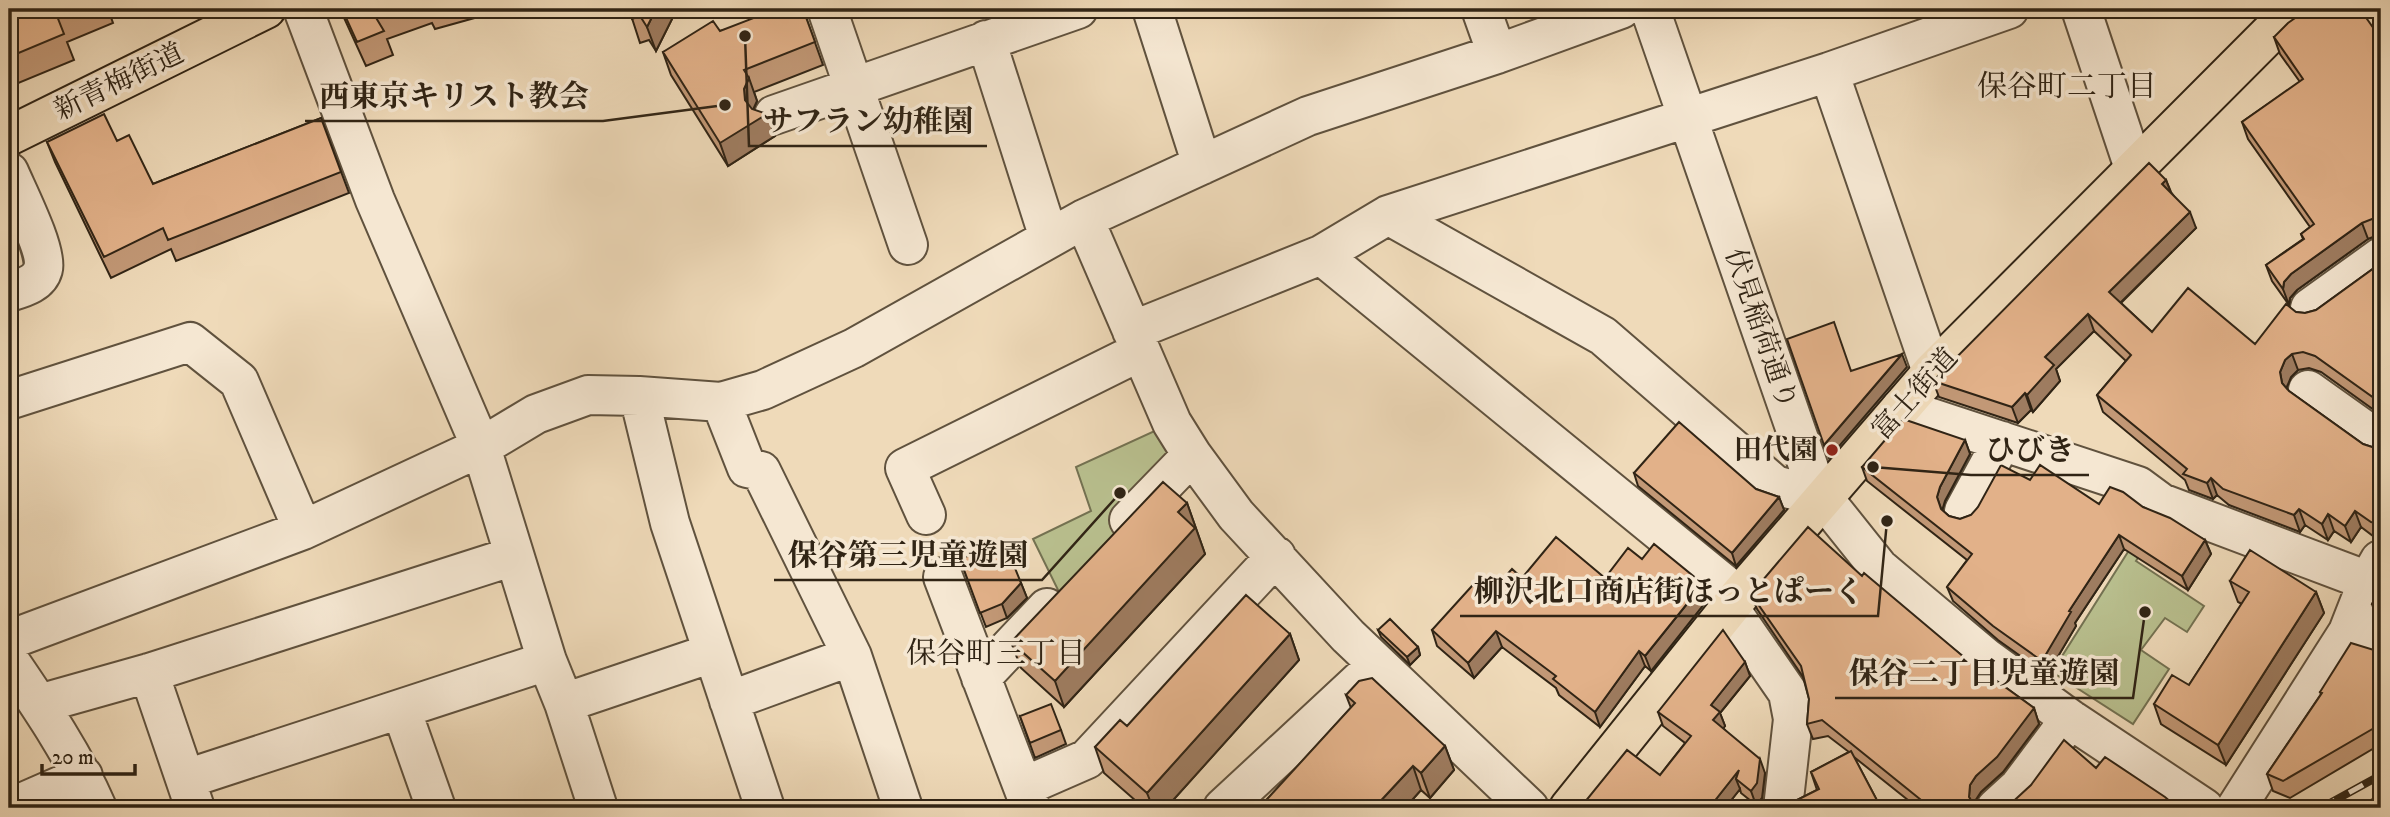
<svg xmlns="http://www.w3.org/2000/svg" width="2390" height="817" viewBox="0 0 2390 817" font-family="'IM FELL DW Pica','Noto Serif JP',serif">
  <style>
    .green { fill: #b9c08f; stroke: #747252; stroke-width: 2 }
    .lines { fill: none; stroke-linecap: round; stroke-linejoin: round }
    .minor-casing { stroke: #60523e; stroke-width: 42 }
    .major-casing { stroke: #302415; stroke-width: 42 }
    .minor { stroke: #f5e7d2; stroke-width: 38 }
    .major { stroke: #efdab9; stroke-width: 38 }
    .rail-casing { stroke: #302415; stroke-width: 8 }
    .rail { stroke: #f5e7d2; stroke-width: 5; stroke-dasharray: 16; stroke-linecap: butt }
    .wall { fill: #c29876; stroke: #302415; stroke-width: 2 }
    .shaded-wall { fill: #9e7c60; stroke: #302415; stroke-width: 2 }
    .building { fill: #e2b189; stroke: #302415; stroke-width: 2 }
    .poi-dot { fill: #8f2418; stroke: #f5e7d2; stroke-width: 2.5 }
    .labels { text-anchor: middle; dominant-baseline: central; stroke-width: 7; stroke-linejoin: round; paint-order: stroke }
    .street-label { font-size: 28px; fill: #302415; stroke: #f5e7d2 }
    .poi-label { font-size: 28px; font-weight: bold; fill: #302415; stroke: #f5e7d2; text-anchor: end }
    .neighbourhood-label { font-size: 30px; fill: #302415; stroke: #f5e7d2 }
    .leader { fill: none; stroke: #302415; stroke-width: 2.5 }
    .callout-dot { fill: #302415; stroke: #f5e7d2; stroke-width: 2.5 }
    .callout-label { font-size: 30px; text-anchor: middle; font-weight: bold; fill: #302415; stroke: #f5e7d2; stroke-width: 7; stroke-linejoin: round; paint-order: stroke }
  </style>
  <rect width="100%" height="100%" fill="#efdab9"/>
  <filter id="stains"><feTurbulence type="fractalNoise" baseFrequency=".00286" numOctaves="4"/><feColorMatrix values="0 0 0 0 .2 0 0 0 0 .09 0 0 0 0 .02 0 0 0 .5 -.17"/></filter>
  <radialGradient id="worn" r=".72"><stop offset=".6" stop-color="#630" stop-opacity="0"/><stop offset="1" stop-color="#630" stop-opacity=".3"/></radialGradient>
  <path class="green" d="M1172 423 1192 455 1060 594 1033 539 1091 511 1076 467Z
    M2157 506 2167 512 2136 561 2204 606 2187 632 2165 618 2141 650 2169 669 2133 724 2052 672Z"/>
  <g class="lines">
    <g class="minor-casing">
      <path id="minor" d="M303 9 375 200 481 447 547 661 564 703 598 808
        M827 9 908 245
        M1152 9 1202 165
        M1481 9 1497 54
        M1650 9 1810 471 1823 498 1879 568 1985 657 2070 719 2204 808
        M2081 9 2134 168
        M986 40 1049 238
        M1829 72 1932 372
        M774 115 1078 9
        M9 172C17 191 48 252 43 269 39 284 22 288 9 292
        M1388 215 1603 336 1775 485 1823 498
        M1084 219 1172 423 1192 455 1236 515 1348 636 1529 808
        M1321 255 1730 589
        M2310 308 2381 257
        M1132 331 1321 255 1388 215 1829 72 2009 9
        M2308 390 2381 442
        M639 396 670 523 765 808
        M9 400 190 342 239 381 303 530 9 640
        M721 402 747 468 761 471 852 656 903 808
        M1901 408 2138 486 2161 503 2368 581
        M1964 511 2002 441
        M926 515 905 468 1141 351
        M1129 520 1192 455
        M303 530 481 447 536 414 588 395 639 396 721 402 763 390 854 348 1084 219 1308 116 1497 54 1621 9
        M943 577 1031 808
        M1730 609 1788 693 1793 719 1783 808
        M2348 632 2381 646
        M9 660C41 707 74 755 97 808
        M149 673 195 808
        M981 678 1047 608
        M729 701 852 656
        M564 703 712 653
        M39 704 149 673 514 556
        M401 709 436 808
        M186 779 547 661
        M1023 787 1087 759 1276 556
        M10 808 83 776
        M1223 808 1377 665
        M1996 808 2019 787 2070 719
        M2236 808 2348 632 2368 581 2380 560"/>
    </g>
    <g class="major-casing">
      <path id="major" d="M9 136 266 9
        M1569 808 1739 596 1932 372 2294 9"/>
    </g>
    <use href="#minor" class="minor"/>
    <use href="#major" class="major"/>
    <g class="rail-casing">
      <path id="rail" d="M2321 808 2381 775
        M2362 808 2381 798"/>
    </g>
    <use href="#rail" class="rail"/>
  </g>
  <path class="wall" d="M9 9H108L113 23 67 42 74 60 16 84 9 65Z
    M340 9H507L435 29 432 23 387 39 393 55 366 66Z
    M629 9H677L656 51 649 40 640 43Z
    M803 9 823 65 754 92 757 101 753 110 775 136 728 166 671 75 663 52 720 31Z
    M2274 37 2381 39V236L2378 235 2368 239 2297 290 2290 298 2289 305 2272 281 2266 265 2303 239 2301 234 2310 227 2248 139 2242 122 2300 82 2280 54Z
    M321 118 349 193 176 261 171 249 111 278 55 162 47 142 117 141 153 184Z
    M2166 180 2171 192 2196 228 2121 303 2152 332 2255 344 2296 312 2305 313 2316 310 2381 263V415L2321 372 2309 368 2298 370 2291 377 2286 388 2289 391 2363 444 2372 447 2381 446V540L2377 539 2361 527 2351 542 2334 531 2328 540 2305 525 2300 532 2229 505 2217 495 2213 499 2189 490 2185 480 2103 412 2097 395 2126 361 2094 331 2056 369 2060 381 2033 412 2031 410 2018 423 1939 397 1933 381Z
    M9 225 17 246 9 250Z
    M1965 440 1970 454 1945 501 1942 510 1949 516 1960 519 1971 515 2030 480 2099 504 2143 507 2205 540 2211 554 2188 590 2124 549 2075 623 2076 626 2047 675 1998 640 1953 601 1947 587 1967 560 1867 481 1862 467Z
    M1634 473 1756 489 1779 497 1784 510 1736 566 1638 486Z
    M1187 503 1205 554 1064 707 1021 668 1011 642Z
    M960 559 1021 583 1027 598 1007 618 986 627Z
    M1642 559 1708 599 1651 671 1645 666 1600 727 1559 695 1556 688 1502 647 1474 678 1437 646 1432 630 1495 588 1522 578H1605Z
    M1862 576 1965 658 2034 708 2039 724 2003 772 1981 792 1975 801 1976 808H1918L1854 757 1881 808H1800L1797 800 1817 790 1811 772 1849 752 1828 736 1813 739 1807 724 1809 699 1803 677 1757 609 1751 594Z
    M2230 581 2316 592 2324 613 2226 765 2161 724 2154 704 2189 685 2242 604 2238 602Z
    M2381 588V622L2378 621 2372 604Z
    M1378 630 1418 647 1420 655 1410 665 1381 637Z
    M1290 634 1299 660 1166 808H1144L1104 773 1095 747 1127 726Z
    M2381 650V744L2290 798 2273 791 2267 774 2321 694 2320 692 2377 651Z
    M1745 662 1750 676 1720 713 1725 726 1723 728 1765 773 1762 798 1756 805 1741 793 1740 789 1725 808H1580L1660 775 1685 743 1663 726 1658 712Z
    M1346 695 1445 746 1454 770 1430 798 1421 790 1405 808H1259L1351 708Z
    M1020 716 1061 730 1066 744 1035 758Z"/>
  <path class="shaded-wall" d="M656 9H677L656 51 647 27Z
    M749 78 757 101 752 112 767 114 775 136 728 166 720 143 745 100 744 89Z
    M2166 180 2172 196 2162 184Z
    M2190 212 2196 228 2115 308 2109 292Z
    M2362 223 2368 239 2297 290 2290 298 2289 305 2283 289 2284 282 2291 274Z
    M2088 314 2094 331 2056 369 2060 381 2033 412 2027 395 2045 357Z
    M1902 354 1907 367 1829 458 1824 445Z
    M2292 354 2298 370 2291 377 2286 389 2282 383 2280 372 2285 360Z
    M2025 393 2031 410 2018 423 2012 407Z
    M1965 440 1970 454 1945 501 1942 511 1946 523 1937 497 1940 487Z
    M2211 478 2217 495 2213 499 2207 483Z
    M1779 497 1784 510 1736 566 1732 553Z
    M1187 503 1205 554 1064 707 1055 681 1178 512Z
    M2299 509 2305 525 2300 532 2294 515Z
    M2355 511 2361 527 2351 542 2345 526Z
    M2328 514 2334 531 2328 540 2322 524Z
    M2119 535 2124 549 2075 623 2076 626 2047 675 2042 661 2069 611Z
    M2205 540 2211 554 2188 590 2182 576Z
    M1021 583 1027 598 1007 618 1002 604Z
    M1703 584 1708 599 1651 671 1645 656Z
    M2316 592 2324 613 2226 765 2218 745Z
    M1496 631 1502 647 1474 678 1468 663Z
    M1290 634 1299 660 1166 808H1153L1147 793Z
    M1418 647 1420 655 1410 665 1407 657Z
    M1639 651 1645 666 1600 727 1595 712Z
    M1745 662 1750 676 1720 713 1725 726 1719 735 1713 720 1711 705Z
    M2034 708 2039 724 2003 772 1981 792 1975 801V808L1969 797 1970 785 1976 776Z
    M1445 746 1454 770 1430 798 1421 773Z
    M1760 759 1765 773 1762 798 1756 805 1751 791Z
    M1413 766 1421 790 1405 808H1374Z
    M1739 770 1736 779 1740 789 1725 808H1709Z"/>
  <path class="building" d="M9 9H75L57 16 64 34 9 57Z
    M342 9H396L375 16 384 31 357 42Z
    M629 9H656L647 27 640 16 632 19Z
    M777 9H803L815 42 744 70 749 78 744 89 745 100 752 109 767 114 720 143 663 52 713 21 720 31Z
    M2308 9H2360L2381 39V220L2372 219 2362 223 2291 274 2284 282 2283 289 2266 265 2304 239 2301 234 2314 224 2242 122 2303 79 2274 37 2288 23Z
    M104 114 117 141 129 135 153 184 321 118 341 172 168 240 163 228 104 257 47 142Z
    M2149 163 2166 180 2162 184 2190 212 2109 292 2152 332 2188 288 2255 344 2286 304 2296 312 2305 313 2316 310 2381 263V403L2315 356 2303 352 2292 354 2285 360 2280 372 2282 383 2289 391 2363 444 2372 447 2381 446V524L2371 522 2355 511 2345 526 2328 514 2322 524 2299 509 2294 515 2223 489 2211 478 2207 483 2183 474 2187 469 2097 395 2131 355 2088 314 2045 357 2054 365 2027 395 2025 393 2012 407 1933 381Z
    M1834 322 1851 371 1902 354 1824 445 1787 339Z
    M1903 419 1965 440 1940 487 1937 497 1941 509 1949 516 1960 519 1971 515 1978 507 2001 465 2030 480 2040 465 2099 504 2110 487 2123 492 2143 507 2170 518 2205 540 2182 576 2119 535 2069 611 2071 612 2042 661 1993 626 1947 587 1972 554 1862 467Z
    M1679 422 1756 489 1779 497 1732 553 1634 473Z
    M1163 482 1187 503 1178 512 1195 528 1055 681 1011 642Z
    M1808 527 1862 576 1864 573 1965 658 2034 708 1997 757 1976 776 1970 785 1969 797 1976 808H1931L1822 720 1807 724 1809 699 1801 666 1751 594Z
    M1556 537 1605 578 1628 548 1642 559 1654 544 1703 584 1645 656 1639 651 1595 712 1553 679 1556 676 1496 631 1468 663 1432 630 1481 576 1495 588 1512 569 1522 578Z
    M1004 541 1021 583 1002 604 980 613 960 559Z
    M2250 550 2316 592 2218 745 2154 704 2172 675 2189 685 2249 592 2230 581Z
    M2381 588V608L2372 604Z
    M1246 595 1290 634 1147 793 1095 747 1120 720 1127 726Z
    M1390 619 1418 647 1407 657 1378 630Z
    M1723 630 1745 662 1711 705 1720 712 1713 720 1760 759 1757 783 1751 791 1736 779 1739 770 1709 808H1580L1627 750 1660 775 1691 736 1658 712Z
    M2351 643 2377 651 2381 650V724L2283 781 2267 774 2322 693 2320 692Z
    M1372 678 1445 746 1421 773 1413 766 1374 808H1259L1355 703 1346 695 1359 681Z
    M1051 704 1061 730 1030 743 1020 716Z
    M2064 740 2096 768 2105 757 2165 797 2178 808H2006L2031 785Z
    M1851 751 1881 808H1801L1797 800 1819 789 1811 772Z"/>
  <circle class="poi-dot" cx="1832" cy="450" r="7"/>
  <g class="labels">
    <g class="street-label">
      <text transform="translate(119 82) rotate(-26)">新青梅街道</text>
      <text transform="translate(1761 329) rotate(71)">伏見稲荷通り</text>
      <text transform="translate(1915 394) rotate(-48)">富士街道</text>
    </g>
    <g class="poi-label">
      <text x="1818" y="450">田代園</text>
    </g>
    <g class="neighbourhood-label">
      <text x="2067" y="87">保谷町二丁目</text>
      <text x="996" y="654">保谷町三丁目</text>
    </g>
  </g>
  <path class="leader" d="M725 105L603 121H305M745 36L749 146H987M1873 467L1971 475H2089M1120 493L1042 580H774M1887 521L1878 616H1460M2145 612L2133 698H1835"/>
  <g class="callout-dot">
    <circle cx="725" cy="105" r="7"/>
    <circle cx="745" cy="36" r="7"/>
    <circle cx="1873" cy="467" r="7"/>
    <circle cx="1120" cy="493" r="7"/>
    <circle cx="1887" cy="521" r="7"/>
    <circle cx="2145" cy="612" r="7"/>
  </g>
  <g class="callout-label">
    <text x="454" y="106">西東京キリスト教会</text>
    <text x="868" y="131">サフラン幼稚園</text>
    <text x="2030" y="460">ひびき</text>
    <text x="908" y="565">保谷第三児童遊園</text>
    <text x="1669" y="601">柳沢北口商店街ほっとぱーく</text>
    <text x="1984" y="683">保谷二丁目児童遊園</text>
  </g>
  <rect width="2390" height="817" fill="none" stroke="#efdab9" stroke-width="35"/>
  <rect x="10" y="10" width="2369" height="796" fill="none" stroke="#302415" stroke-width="3.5"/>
  <rect x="18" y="18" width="2355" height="782" fill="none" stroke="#302415" stroke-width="2"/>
  <path d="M42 764v10h93v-10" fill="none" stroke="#302415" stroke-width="3.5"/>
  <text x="52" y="764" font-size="21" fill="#302415" stroke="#f5e7d2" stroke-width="5" paint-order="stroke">20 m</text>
  <rect width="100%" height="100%" filter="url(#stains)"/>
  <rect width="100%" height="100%" fill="url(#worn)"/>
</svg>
